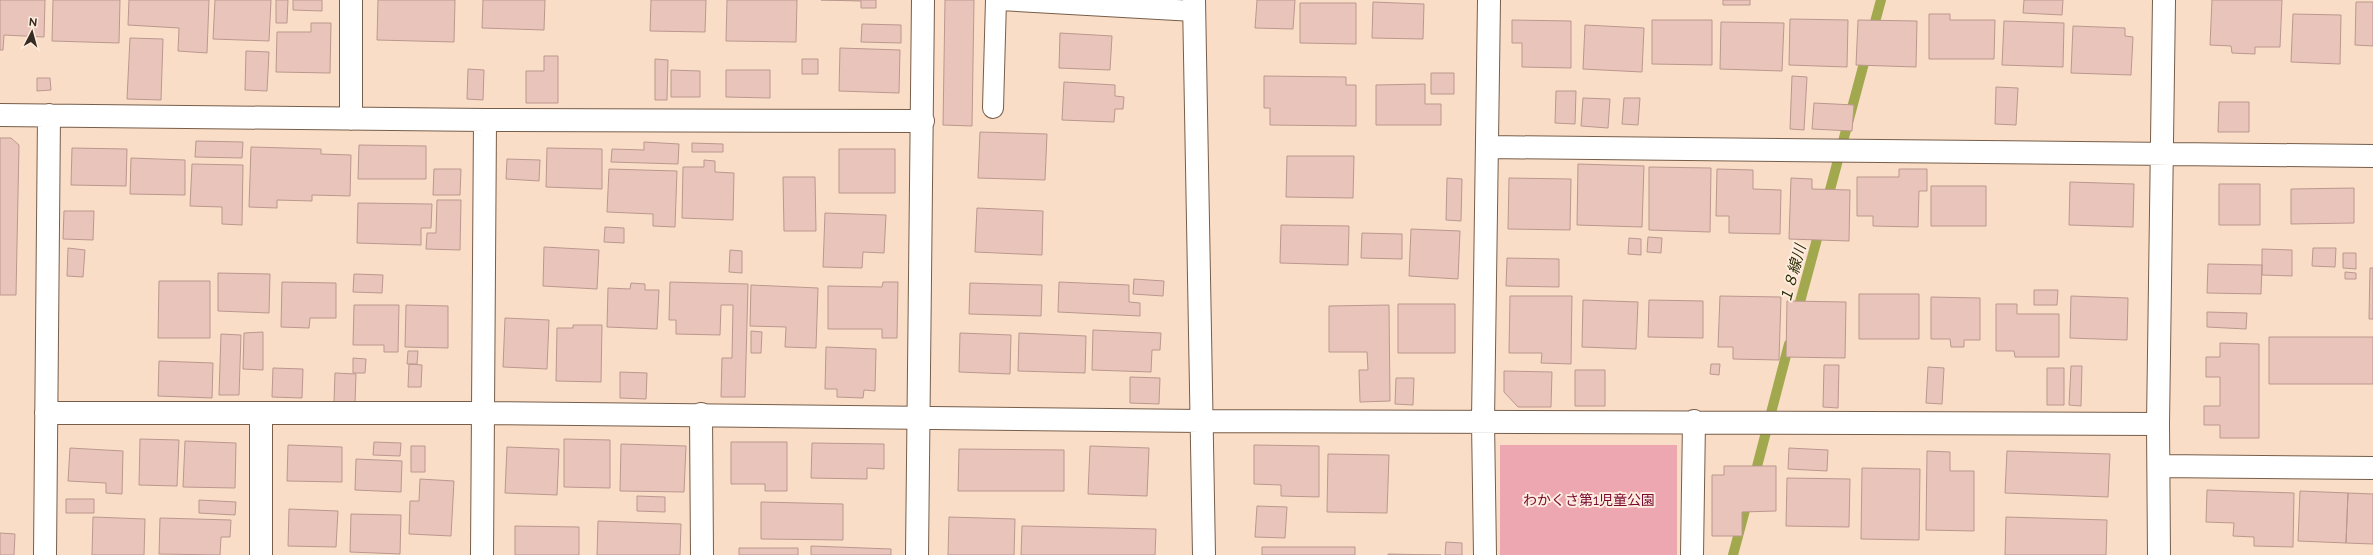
<svg xmlns="http://www.w3.org/2000/svg" width="2373" height="555" viewBox="0 0 2373 555" font-family="Raleway,'Noto Sans JP',sans-serif">
  <style>
    .green { fill: #eda7b1 }
    .lines { fill: none; stroke-linecap: round; stroke-linejoin: round }
    .stream { stroke: #a2a84e; stroke-width: 10 }
    .building { fill: #e9c4ba; stroke: #bb988f }
    .lane-casing { stroke: #775e4a; stroke-width: 22 }
    .street-casing { stroke: #775e4a; stroke-width: 24 }
    .lane { stroke: #fff; stroke-width: 20 }
    .street { stroke: #fff; stroke-width: 22 }
    .labels { text-anchor: middle; dominant-baseline: central; stroke-width: 4; stroke-linejoin: round; paint-order: stroke }
    .park-label { font-size: 14px; fill: #790830; stroke: #feecde }
    .water-label { font-size: 15px; font-style: italic; fill: #2a2c04; stroke: #feecde }
  </style>
  <rect width="100%" height="100%" fill="#faddc6"/>
  <path class="green" d="M1500 445H1677V555H1500Z"/>
  <g class="lines">
    <path class="stream" d="M1872 33 1881 0
      M1827 201 1867 52
      M1797 313 1820 228
      M1754 478 1789 344
      M1733 555 1748 499"/>
  </g>
  <path class="building" d="M0 0H45L44 37 4 35 3 50H0Z
    M53 0H120L119 43 52 41Z
    M129 0H209L207 53 178 51 179 28 128 25Z
    M215 0H271L269 41 213 39Z
    M276 0H288L287 23H276Z
    M293 0H322V11L293 10Z
    M378 0H455L454 42 377 40Z
    M483 0H545L544 30 482 28Z
    M651 0H706L705 32 650 31Z
    M727 0H797L796 42 726 41Z
    M821 0H876V8H861V1Z
    M945 0H974L972 126 943 125Z
    M1257 0H1295L1293 29 1255 28Z
    M1723 0H1750V5H1723Z
    M2024 0H2063L2062 15 2023 13Z
    M2212 0H2282L2280 47H2255V54L2232 53 2231 46 2210 45Z
    M1373 2 1424 4 1423 39 1372 38Z
    M2356 2H2373V46L2355 45Z
    M1300 3H1356V44L1300 43Z
    M1929 14H1950V20H1995L1994 59H1929Z
    M2293 14 2341 15 2340 64 2291 62Z
    M1790 19 1848 20 1847 67 1789 65Z
    M1512 20 1571 21V68L1522 67V43H1512Z
    M1652 20H1712V65L1652 64Z
    M1858 20 1917 21 1916 67 1856 65Z
    M2004 21 2064 23 2063 67 2002 65Z
    M1721 22 1784 23 1782 71 1720 69Z
    M311 23H331L330 73 276 72 277 32H311Z
    M862 24 901 25V43L861 42Z
    M1585 25 1644 28 1642 72 1583 69Z
    M2073 26 2125 28V36L2133 37 2131 75 2071 73Z
    M1060 33 1112 36 1110 70 1059 68Z
    M130 38 163 39 161 100 127 99Z
    M840 48 900 50 899 93 839 91Z
    M246 51 269 52 267 91 245 90Z
    M544 56H558V103H526V71H544Z
    M655 59 668 60 667 100H655Z
    M802 59H818V74H802Z
    M468 69 484 70 483 100 467 99Z
    M671 70 700 71V97H671Z
    M726 70H770V98L726 97Z
    M1431 73H1454V94H1431Z
    M1264 76 1346 77V85H1356V126L1270 125V108H1264Z
    M1792 76 1807 77 1804 130 1790 129Z
    M37 78H50L51 90 37 91Z
    M1064 82 1115 85V96L1124 97 1123 109H1115L1114 122 1062 120Z
    M1425 84V104H1441V125H1376V85Z
    M1996 87 2018 88 2016 125 1995 124Z
    M1556 91H1576L1575 124 1555 123Z
    M1583 98 1610 99 1608 128 1581 126Z
    M1624 98H1640L1638 125 1622 124Z
    M2219 102H2249V132H2218Z
    M1814 103 1854 105 1852 131 1812 129Z
    M980 132 1047 134 1045 180 978 178Z
    M0 138H11L19 145 16 295H0Z
    M196 141 243 142 242 158 195 157Z
    M644 142 679 144 678 164 611 162 612 149 644 150Z
    M692 143 723 144V152H692Z
    M359 145 426 146V179H358Z
    M251 147 321 149V154L351 155 350 196 312 195V201L277 200V208L249 207Z
    M72 148 127 149 126 186 71 185Z
    M547 148 602 149V189L546 187Z
    M839 149H895V193H839Z
    M1287 156H1354L1353 198 1286 197Z
    M131 158 185 160V195L130 194Z
    M507 159 540 160 539 181 506 179Z
    M704 160 715 161V172L734 173 733 220 682 218 683 167H704Z
    M192 164 243 165 242 225 222 224V207L190 206Z
    M1578 164 1644 166 1642 227 1577 225Z
    M1649 167 1711 168 1710 232 1649 230Z
    M434 169H461L460 195H433Z
    M609 169 677 171 675 227 653 226V214L607 212Z
    M1717 169 1753 170V189L1781 190 1780 234 1729 233V216H1716Z
    M1899 169H1927V191H1919L1918 227 1873 226V216H1857V177H1899Z
    M783 177H815L816 231H784Z
    M1447 178 1462 179 1461 221 1446 220Z
    M1509 178 1571 179 1570 230 1508 229Z
    M1791 178 1812 179V189L1850 190 1849 241 1789 239Z
    M2070 182 2134 184 2133 227 2069 225Z
    M2219 184H2260V225H2219Z
    M1931 186H1986V226H1931Z
    M2354 188V223L2291 224V189Z
    M437 200H461L460 250 426 249 427 233H436Z
    M358 203 432 204 431 228H421V245L357 243Z
    M977 208 1043 211 1042 255 975 252Z
    M64 211H94L93 240 63 239Z
    M825 213 886 215 884 253 863 252 862 268 823 267Z
    M1281 225 1349 226 1348 265 1280 263Z
    M605 227 624 228V243L604 242Z
    M1411 229 1460 231 1458 279 1409 276Z
    M1362 233 1402 234V259L1361 258Z
    M1648 237 1662 238 1661 253 1647 252Z
    M1629 238 1641 239V255L1628 254Z
    M544 247 599 250 597 289 543 286Z
    M68 248 85 250 83 277 67 276Z
    M2313 248H2336L2335 267 2312 266Z
    M2262 249 2292 250V276L2262 275Z
    M730 250 742 251V273L729 272Z
    M2343 253H2356V269L2343 268Z
    M1507 258 1559 259V287L1506 286Z
    M2208 264 2262 265 2261 294 2207 293Z
    M2370 268H2373V319H2369Z
    M2345 272 2356 273V279H2345Z
    M218 273 270 274 269 313 218 311Z
    M354 274 383 275 382 293 353 292Z
    M1134 279 1164 281 1163 296 1133 294Z
    M159 281H210V338H158Z
    M282 282 336 283V318H310L309 328 281 327Z
    M670 282 748 284 745 397H721L722 358H732L733 305H721L720 335 676 334V320H669Z
    M883 282H898L897 338H882V329H828V286L882 287Z
    M1059 282 1129 285V302L1140 303V316L1058 312Z
    M631 283 645 284V290H659L657 329 607 327 608 288 630 289Z
    M970 283 1042 285 1041 316 969 314Z
    M751 285 818 288 816 348 785 347 786 327 750 326Z
    M2034 290H2058L2057 305H2034Z
    M1859 294H1919V339H1859Z
    M1510 296H1572L1571 364 1541 363 1542 353H1509Z
    M1720 296 1781 297 1779 360 1733 359V347H1718Z
    M2071 296 2128 298 2127 340 2070 338Z
    M1931 297 1980 298V340H1964V347H1951L1950 339H1931Z
    M1583 300 1638 302 1636 349 1582 347Z
    M1649 300 1703 301V338L1648 337Z
    M1787 301 1846 302 1845 358 1786 357Z
    M1398 304H1455V353H1398Z
    M1996 304H2017V314H2059V357H2015L2014 351H1996Z
    M354 305H399L398 352H384V345H353Z
    M406 305 448 306V348L405 347Z
    M1389 305 1390 401 1360 402 1359 370H1368L1367 352H1329V306Z
    M2207 312 2247 313 2246 329 2207 327Z
    M505 318 549 320 547 369 503 367Z
    M573 325H602L601 382 556 381 557 328H573Z
    M1093 330 1161 333 1160 350H1152L1151 372 1092 370Z
    M751 331 762 332 761 353H751Z
    M263 332V370L243 369 244 333Z
    M960 333 1011 335 1010 374 959 372Z
    M1019 333 1086 336 1085 373 1018 371Z
    M221 334 241 335 239 395H219Z
    M2269 337H2373V384H2269Z
    M2220 343 2259 344V438H2220V425H2204V406H2220V377H2206V357H2220Z
    M826 347 876 349 875 391 864 390 863 398 837 397V389H825Z
    M408 351H418L417 364H407Z
    M353 358 366 359 365 373H353Z
    M159 361 213 363 212 398 158 396Z
    M409 364 422 365 421 387H408Z
    M1711 364H1720L1719 375 1710 374Z
    M1824 365H1839L1838 408 1823 407Z
    M2071 366H2082L2081 406 2069 405Z
    M1928 367 1944 368 1942 404 1926 403Z
    M273 368 303 369 302 398 272 397Z
    M2047 368H2064V405H2047Z
    M1575 370H1605V406H1575Z
    M1504 371 1552 372 1551 407H1518L1504 392Z
    M620 372 647 373 646 399 620 398Z
    M335 373 356 374 355 403 334 402Z
    M1130 377 1160 378 1159 404 1130 403Z
    M1396 378H1414L1413 405 1395 404Z
    M140 439 179 440 177 486 139 485Z
    M564 439 610 440V488L564 487Z
    M185 441 236 443 235 488 183 487Z
    M374 442 401 443 400 456 373 455Z
    M731 442H787V491H765V484H731Z
    M812 443 884 444V469L867 468V479L811 478Z
    M621 444 686 446 684 492 620 491Z
    M288 445 342 447V482L287 481Z
    M1254 445 1319 446V497L1281 496V485L1254 484Z
    M411 446H425V472H411Z
    M1090 446 1149 448 1147 496 1088 494Z
    M507 447 559 449 557 495 505 493Z
    M70 448 123 451 122 494 106 493V483L68 481Z
    M1789 448 1828 450 1827 471 1788 469Z
    M959 449 1064 450V491H958Z
    M1927 451 1950 452V471H1974V531L1926 530Z
    M2007 451 2110 454 2108 497 2005 493Z
    M1328 454 1389 455 1387 513 1327 512Z
    M356 459 402 461 401 492 355 490Z
    M1724 466H1776V511L1742 512V536H1712V475H1724Z
    M1862 468 1920 469 1919 540 1861 539Z
    M1787 478 1850 479 1849 527 1786 526Z
    M420 479 454 481 451 536 409 534 410 501H419Z
    M2207 490 2294 493 2293 547 2254 546V537L2233 536 2234 523 2206 522Z
    M2300 491 2348 493 2346 543 2298 541Z
    M2348 493 2373 494V544L2346 543Z
    M637 496 665 497V512L637 511Z
    M66 499H94V513H66Z
    M199 500 236 502 235 515 199 513Z
    M761 502 843 504V540L761 539Z
    M1257 506 1287 507 1285 538 1255 537Z
    M289 509 338 511 336 547 288 546Z
    M351 514 401 515 400 554 350 552Z
    M93 517 145 519 144 555H92Z
    M949 517 1015 519 1014 555H948Z
    M2006 517 2107 520 2106 555H2005Z
    M160 518 231 520 230 537H221L220 555 159 554Z
    M598 521 681 524 680 555H597Z
    M515 526 579 527V555H515Z
    M1022 526 1156 529 1155 555H1021Z
    M0 533 15 534 14 555H0Z
    M1446 542 1462 543V555H1445Z
    M811 546 891 549V555H811Z
    M1262 547H1355V555H1262Z
    M739 548H798V555H739Z
    M1388 554 1441 555H1388Z"/>
  <g class="lines">
    <g class="lane-casing">
      <path id="lane" d="M1000 0 1194 11
        M993 108 996 0"/>
    </g>
    <g class="street-casing">
      <path id="street" d="M1194 0 1204 555
        M0 115 485 120 923 121
        M351 119V0
        M1489 147 2373 156
        M46 413H484L1201 421 2158 424
        M261 413V555
        M701 414 702 555
        M2159 466 2373 468
        M45 555 49 115
        M482 555 485 120
        M917 555 923 0
        M1485 555 1483 421 1489 0
        M1692 555 1694 421
        M2159 555 2158 424 2164 0"/>
    </g>
    <use href="#lane" class="lane"/>
    <use href="#street" class="street"/>
  </g>
  <g class="labels">
    <g class="park-label">
      <text x="1589" y="500">わかくさ第1児童公園</text>
    </g>
    <g class="water-label">
      <text transform="translate(1793 274) rotate(-75)">１８線川</text>
    </g>
  </g>
  <g transform="translate(32 32) rotate(6)" stroke="#feecde" stroke-width="3" paint-order="stroke">
  <path d="M0-3L7 15L0 10L-7 15Z" fill="#372c23"/>
  <text y="-6" font-size="11" font-weight="bold" text-anchor="middle" fill="#372c23">N</text>
  </g>
</svg>
